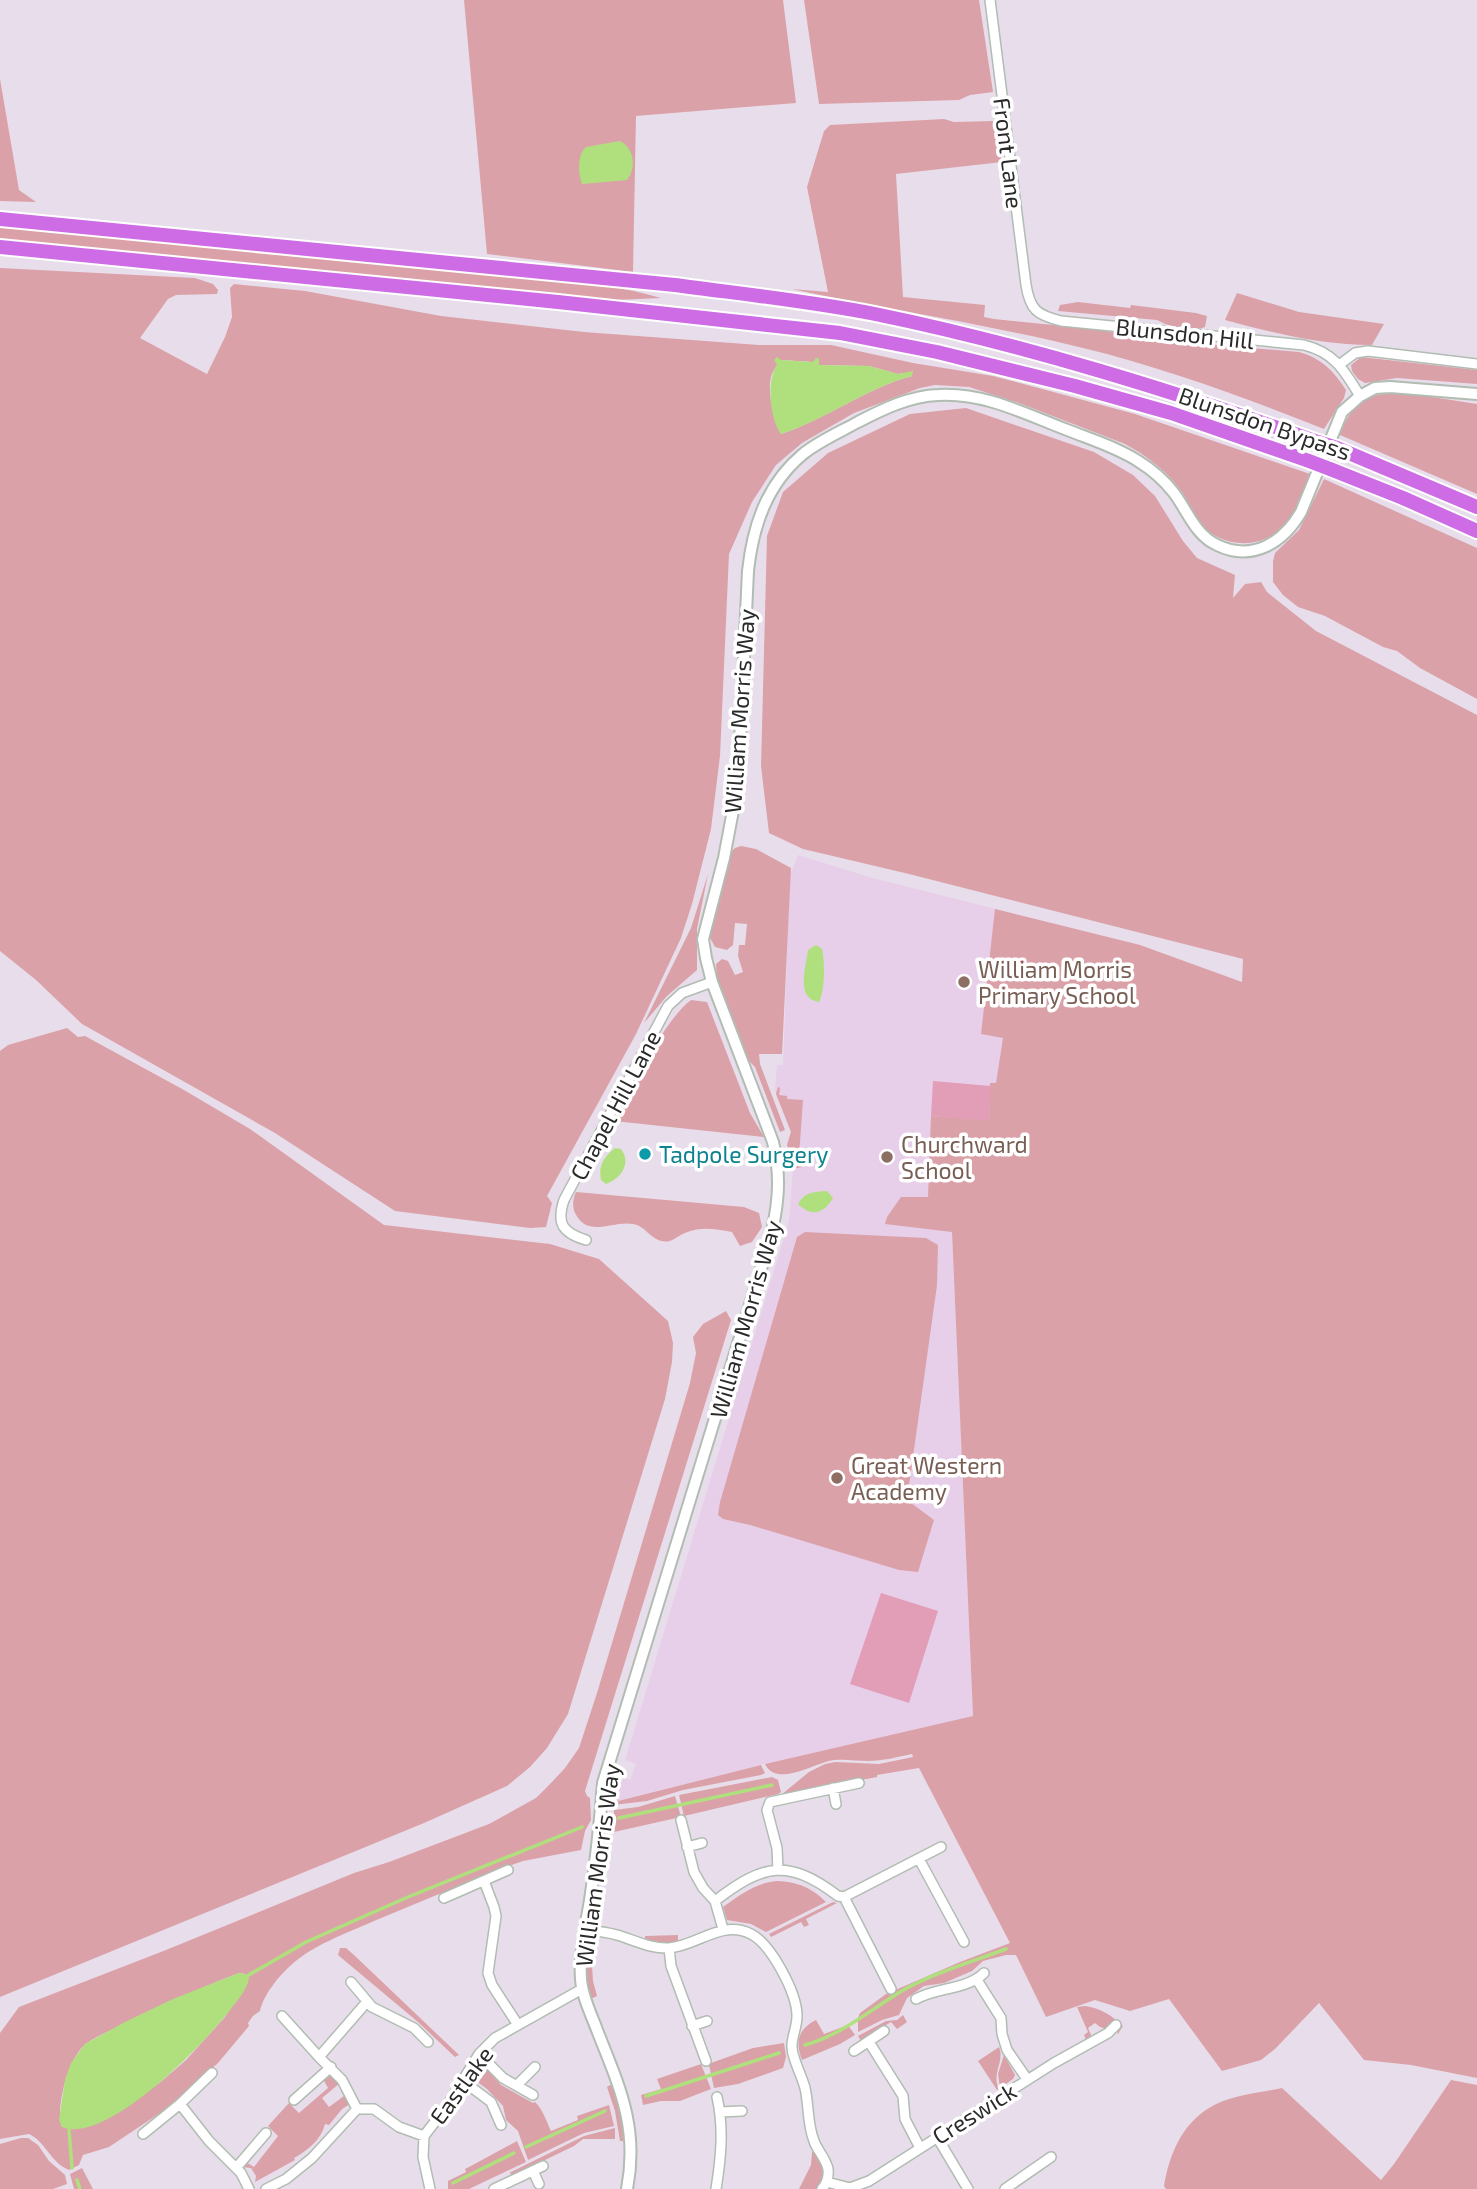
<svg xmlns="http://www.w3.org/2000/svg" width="1477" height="2189" viewBox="0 0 1477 2189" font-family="'Exo 2',sans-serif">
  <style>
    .education { fill: #e7cfea }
    .green { fill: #dba1a8; fill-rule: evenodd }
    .pitch { fill: #e19eb6 }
    .water { fill: #b0e07d }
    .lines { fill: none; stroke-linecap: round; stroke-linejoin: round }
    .stream { stroke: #b0e07d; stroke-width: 3.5 }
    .minor-casing { stroke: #b1bcb2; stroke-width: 12 }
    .tertiary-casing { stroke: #b1bcb2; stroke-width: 14 }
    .trunk-casing { stroke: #fff; stroke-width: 18 }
    .minor { stroke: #fff; stroke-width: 9 }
    .tertiary { stroke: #fff; stroke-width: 10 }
    .trunk { stroke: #ce6ce6; stroke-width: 14 }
    .trunk-bridge-casing { stroke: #fff; stroke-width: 18; stroke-linecap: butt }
    .trunk-bridge { stroke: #ce6ce6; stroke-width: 14 }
    .education-dot { fill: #8d6e63; stroke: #fff; stroke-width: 2.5 }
    .culture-dot { fill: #0f9aa8; stroke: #fff; stroke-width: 2.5 }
    .labels { text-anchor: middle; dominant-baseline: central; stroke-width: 7; stroke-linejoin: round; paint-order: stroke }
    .street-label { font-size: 23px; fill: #2a2a2a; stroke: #fff }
    .education-label { font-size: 23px; fill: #785e54; stroke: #fff; text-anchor: start }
    .culture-label { font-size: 23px; fill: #0d838f; stroke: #fff; text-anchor: start }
  </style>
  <rect width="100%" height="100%" fill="#e8deeb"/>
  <path class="education" d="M798 855 873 878 1140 945 1064 1087 991 1086 952 1231 973 1717 760 1765 617 1801V1785L619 1776 630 1780 636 1764 625 1760 789 1221 793 1168 787 1145 791 1132 775 1090 777 1065H783L790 875Z"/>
  <path class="green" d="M464 0H783L796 103 636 116 633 272 487 254Z
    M804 0H979L993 92 970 95 959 100 819 104Z
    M0 79 19 190 36 202 0 201Z
    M944 119 954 122 993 121 1002 162 896 174 903 297 985 305 984 317 994 319 1093 329 1171 341 1299 352C1321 358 1333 370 1346 390L1344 398 1324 429C1246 398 1165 368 1083 348 987 324 889 310 792 289L828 292 807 187 824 131 830 125Z
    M0 226 540 278C581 283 622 286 661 298L616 300 586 298 0 240Z
    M0 268 195 278 213 284 218 290 217 294 176 295 168 299 140 338 207 374 225 337 232 317 230 288 234 284 305 291 441 316 584 332 759 345H831L913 363 993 376 1046 390 1135 414 1310 474C1303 490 1298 510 1287 523 1265 549 1225 550 1201 525 1193 516 1189 502 1182 492 1167 471 1147 456 1125 444L1019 403 969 387 935 385 920 388 854 413 802 443 776 465 752 502 729 554 720 756 711 829 692 904 681 938 636 1034 547 1196 552 1203 546 1227 530 1228 395 1211 275 1133 82 1024 36 980 0 951ZM819 358V365L869 366 898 374 912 372V376C866 388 827 419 781 434 774 420 766 390 772 374 774 369 778 364 781 360L813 362Z
    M1237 293 1299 312 1384 324 1372 345C1323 345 1273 333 1225 320Z
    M1078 302 1130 308 1131 305 1196 313 1207 316 1205 327C1189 334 1171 327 1157 320L1058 311 1060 305Z
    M1361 357 1477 370V384L1397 378 1365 383 1358 379 1352 371 1351 365Z
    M1400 392 1477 404V494L1340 435C1352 402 1365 394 1400 392Z
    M966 408 1094 452 1133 475 1155 496 1183 541 1197 558 1235 575 1233 598 1245 584 1261 582 1267 592 1316 631 1477 715V2078L1411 2065 1364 2060 1319 2003 1275 2049 1261 2060 1222 2071 1169 1999 1130 2011 1095 2000 1046 2017 1016 1955H1006L983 1961 972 1971 944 1983 924 1986 907 1998 899 2015 882 2020 858 2032V2018L860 2013 886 1994 960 1962 1010 1943 919 1768 877 1775V1777L781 1795 809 1772 825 1764 835 1762 879 1764 913 1757 912 1754C897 1757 883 1761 868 1761 857 1761 846 1759 835 1760 817 1761 777 1789 765 1764L973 1716 952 1232 885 1224 887 1217 901 1197H928L931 1116 989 1120 990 1083H996L1003 1038 981 1034 995 909 1140 945 1242 982 1243 959 909 874 803 849 769 833 761 766 767 536 783 492 828 453 910 414Z
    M1324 479 1477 548V699L1420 668 1397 651 1383 647 1325 616 1298 607 1283 595 1273 582V561L1275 553 1299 530Z
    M741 846 756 849 791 868 782 1054H759L760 1064 785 1130 780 1132 755 1067 747 1059 717 980 716 964 722 959 728 961 735 975 743 972 738 956 739 945H745L747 924 735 923 733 945 727 950 715 947 709 936 731 852 735 848Z
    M708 874 697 929V970L667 996 644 1023 691 928Z
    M691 1000 707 1002 750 1113 764 1137 614 1121C632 1089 663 1021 691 1000Z
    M67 1028 78 1037 85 1036 184 1090 250 1129 384 1225 550 1244 599 1259 668 1321 673 1343 672 1362 665 1399 568 1714 547 1748 530 1767 507 1786 424 1823 0 1997V1051L8 1045Z
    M778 1087 780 1088 779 1095 787 1096V1099L803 1100 799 1156 806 1157 807 1161 802 1167 793 1169 787 1145 791 1132 776 1094Z
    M576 1192 744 1207 759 1213 762 1227 752 1242 740 1246 732 1232C715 1229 701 1226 685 1233 680 1235 675 1239 670 1241 653 1245 647 1226 633 1224 612 1220 588 1239 575 1213 572 1206 573 1198 576 1192Z
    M805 1232 926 1238 938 1245 937 1285 907 1500 934 1520 918 1572 899 1570 750 1525 723 1519 718 1515 720 1502 797 1237Z
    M726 1311 731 1320 585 1791 587 1796 590 1798 591 1820 585 1831 581 1850 523 1861 497 1870C456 1887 415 1904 374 1921 345 1934 312 1945 289 1967 278 1977 263 1996 260 2011L253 2016 248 2023 249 2026 218 2063 163 2111 109 2147 83 2155 79 2165 69 2170C50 2162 46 2142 29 2134L0 2139V2033L19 2007 166 1950 354 1873 389 1862 489 1824 536 1798 550 1784 565 1768 579 1748 597 1693 690 1383 696 1353 693 1337 703 1324ZM239 1973 245 1974 225 2017 186 2060 163 2080 138 2099 62 2127C55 2108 69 2055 87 2043 98 2035 113 2030 125 2023 163 2005 200 1988 239 1973Z
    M761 1765 765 1773 761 1775 683 1790 647 1801 613 1805 617 1785 618 1801Z
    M772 1777 778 1780 781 1792 778 1794 684 1816 679 1795Z
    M675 1796 681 1817 614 1832V1810L638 1807Z
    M777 1881C797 1882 811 1887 826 1902L766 1932 751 1924 727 1920 723 1907C740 1895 755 1883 777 1881Z
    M833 1902 837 1903 806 1919 809 1925 804 1927 801 1922 771 1937 769 1934Z
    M678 1935V1942L664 1943 645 1940V1936Z
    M340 1948H346L354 1955 459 2055 455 2057 418 2022 338 1955Z
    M589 1965H592L593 1981 597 1996 593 1998 590 1997 586 1968Z
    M1085 2006C1100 2008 1113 2016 1123 2026L1118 2034 1117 2031 1121 2025 1115 2021 1106 2029 1100 2027 1095 2023 1088 2028 1091 2035 1087 2042 1084 2035 1088 2032 1077 2007Z
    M903 2015 907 2022 897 2029 891 2022 861 2041 858 2036 886 2021 897 2020Z
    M816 2020 824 2034 848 2025 855 2035 840 2044 802 2060C795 2042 798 2029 816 2020Z
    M784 2043 786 2057 783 2068 738 2084 714 2088 709 2065 711 2063 753 2048Z
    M999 2047C1005 2062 991 2073 999 2089L997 2090 978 2061Z
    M1004 2055 1015 2075 1013 2079 1000 2088 998 2074Z
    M701 2064 711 2089 680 2101H661L643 2105 641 2095 661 2089 657 2079Z
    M486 2068 501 2085 533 2103 535 2102C543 2110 546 2120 551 2131L578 2120 577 2116 609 2105 614 2126 584 2133 528 2160 518 2131 506 2120 503 2106 487 2089 476 2081Z
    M331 2072 340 2083 322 2098 329 2107 344 2096 341 2091 344 2089 350 2104 342 2109 329 2125 325 2124C321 2140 308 2150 294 2158L295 2160 255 2182 256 2176 251 2168 242 2167 246 2162 254 2167 278 2136 268 2126 289 2103 299 2113 328 2088 323 2079Z
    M1451 2080 1477 2085V2189H1166L1164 2186C1169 2156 1181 2125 1209 2108 1229 2095 1258 2093 1282 2088L1381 2180 1394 2164Z
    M610 2085 613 2086 619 2103 626 2139 623 2141H620L615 2111 607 2087Z
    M615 2128V2139H583L574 2146 514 2175 509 2173 584 2136Z
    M21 2138H28L38 2145 49 2161 65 2175 67 2184 53 2189H0V2144Z
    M517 2141 526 2162 469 2189H448V2181L466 2172 465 2169 469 2167Z
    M812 2152H815C823 2166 826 2175 816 2189H799L811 2165Z
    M82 2168 93 2189H74L70 2174Z"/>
  <path class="pitch" d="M933 1081 991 1086 989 1121 931 1116Z
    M881 1593 938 1611 909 1703 850 1684Z"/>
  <path class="water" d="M620 141C634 148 637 167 627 180L582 184C578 173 577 155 586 147Z
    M777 357 781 360 813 362 816 358H819V365L869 366 898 374 913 371 912 376C866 388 827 419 781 434 770 420 766 380 777 365L774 360Z
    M816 945 822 949C825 961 825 991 819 1002 795 999 806 967 808 950Z
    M615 1148 621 1149C632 1163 621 1179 606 1184L601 1180C598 1165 604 1157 615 1148Z
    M827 1191 833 1198C824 1214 811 1217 798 1204 805 1192 813 1192 827 1191Z
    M239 1973 245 1974 249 1978C247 1990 237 2001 230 2010 204 2044 107 2145 62 2127L59 2120 65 2080 71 2063 85 2044 125 2022 173 1999Z"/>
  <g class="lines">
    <path class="stream" d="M619 1818 772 1785
      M247 1976 306 1942 408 1897 582 1827
      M805 2045C841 2035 869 2011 900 1992 933 1973 971 1962 1006 1949
      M646 2096 779 2053
      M69 2130 72 2168
      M526 2147 605 2111
      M77 2180 80 2189
      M453 2183 514 2153"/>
    <g class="minor-casing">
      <path id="minor" d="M990 0 1026 285C1030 310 1037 315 1061 321L1304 345C1335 353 1344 370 1360 396
        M1339 365 1355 353 1368 351 1477 364
        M586 1240C563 1233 556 1224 564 1200L668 1006 682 993 712 982
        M833 1788 836 1804
        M681 1820 694 1872 703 1888 715 1901 723 1929
        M687 1847 702 1843
        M919 1859 964 1942
        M778 1870 777 1848 767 1810 770 1802 859 1783
        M484 1881 494 1907 496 1916 488 1973 492 1985 518 2025
        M844 1897 891 1989
        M444 1898 508 1870
        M715 1901C763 1864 788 1858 838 1896L844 1897 941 1847
        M586 1930C596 1931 607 1932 617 1935 634 1940 651 1949 669 1948 697 1946 722 1919 751 1934 771 1944 797 1993 797 2016 797 2031 788 2042 794 2057 797 2068 802 2077 805 2088 809 2105 807 2123 814 2141 817 2150 826 2159 828 2169 829 2177 827 2183 822 2189
        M669 1948 671 1966 706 2061
        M977 1980 1001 2018 1002 2034 1007 2050 1027 2079
        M351 1982 372 2007 414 2028 428 2042
        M916 1999C937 1987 967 1990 984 1973
        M282 2016 319 2057
        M692 2026 707 2021
        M869 2042 903 2096 905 2119 920 2148
        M854 2051 884 2031
        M479 2054 503 2078 533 2095
        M463 2081 491 2102 501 2125
        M517 2085 535 2067
        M294 2100 331 2067
        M180 2104 209 2141 241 2173 249 2189
        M357 2109 342 2080 319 2057 366 2003
        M720 2112 742 2111
        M143 2134 180 2104 212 2073
        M937 2137 968 2189
        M236 2168 266 2133
        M533 2171 539 2184
        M827 2182 850 2188 869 2181 1054 2063 1108 2033 1116 2025
        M266 2189 286 2179 312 2158 357 2109H374L399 2127 424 2136
        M430 2189 423 2157 424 2136 447 2106 479 2054 495 2038 582 1989
        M494 2189 543 2166
        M716 2189C721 2158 724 2128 717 2097
        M1005 2189 1051 2157"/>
    </g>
    <g class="tertiary-casing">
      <path id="tertiary" d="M627 2189C639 2127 619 2086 597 2030 591 2014 582 1996 581 1979 579 1953 586 1925 590 1900 596 1861 600 1822 603 1783L768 1246C778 1211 782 1178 773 1142L712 982 706 958 703 939 724 858 738 784 748 571C753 525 767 484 803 454 819 441 840 432 858 422 883 409 910 396 938 395 985 392 1027 415 1070 431 1093 440 1118 448 1138 461 1151 469 1164 480 1174 493 1187 510 1195 535 1217 545 1252 562 1283 543 1301 512L1342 412 1360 396 1375 388 1390 387 1477 394"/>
    </g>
    <g class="trunk-casing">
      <path id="trunk" d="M0 219 675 285C742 294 809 301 875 314 1026 345 1173 391 1318 442
        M0 247 558 302 840 333 937 352 1075 386 1171 413 1309 461
        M1337 448 1477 507
        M1330 469 1403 498 1477 531"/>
    </g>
    <use href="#minor" class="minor"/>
    <use href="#tertiary" class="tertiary"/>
    <use href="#trunk" class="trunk"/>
    <g class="trunk-bridge-casing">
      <path id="trunk-bridge" d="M1318 442 1337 448
        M1309 461 1330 469"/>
    </g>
    <use href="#trunk-bridge" class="trunk-bridge"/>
  </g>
  <g class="education-dot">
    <circle cx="964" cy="982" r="7"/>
    <circle cx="887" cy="1157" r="7"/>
    <circle cx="837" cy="1478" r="7"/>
  </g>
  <circle class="culture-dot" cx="645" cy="1154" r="7"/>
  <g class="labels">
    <g class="street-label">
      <text transform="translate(1009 153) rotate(83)">Front Lane</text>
      <text transform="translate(1185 333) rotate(6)">Blunsdon Hill</text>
      <text transform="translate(1265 423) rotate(19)">Blunsdon Bypass</text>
      <text transform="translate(739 711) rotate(-86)">William Morris Way</text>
      <text transform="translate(615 1105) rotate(-62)">Chapel Hill Lane</text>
      <text transform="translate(745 1319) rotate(-74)">William Morris Way</text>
      <text transform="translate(597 1865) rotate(-82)">William Morris Way</text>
      <text transform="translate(461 2085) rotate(-54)">Eastlake</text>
      <text transform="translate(974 2113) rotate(-32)">Creswick</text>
    </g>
    <g class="education-label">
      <text x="978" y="969">William Morris<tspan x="978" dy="26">Primary School</tspan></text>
      <text x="901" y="1144">Churchward<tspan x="901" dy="26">School</tspan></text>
      <text x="851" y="1465">Great Western<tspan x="851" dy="26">Academy</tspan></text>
    </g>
    <g class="culture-label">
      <text x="659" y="1154">Tadpole Surgery</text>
    </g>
  </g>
</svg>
